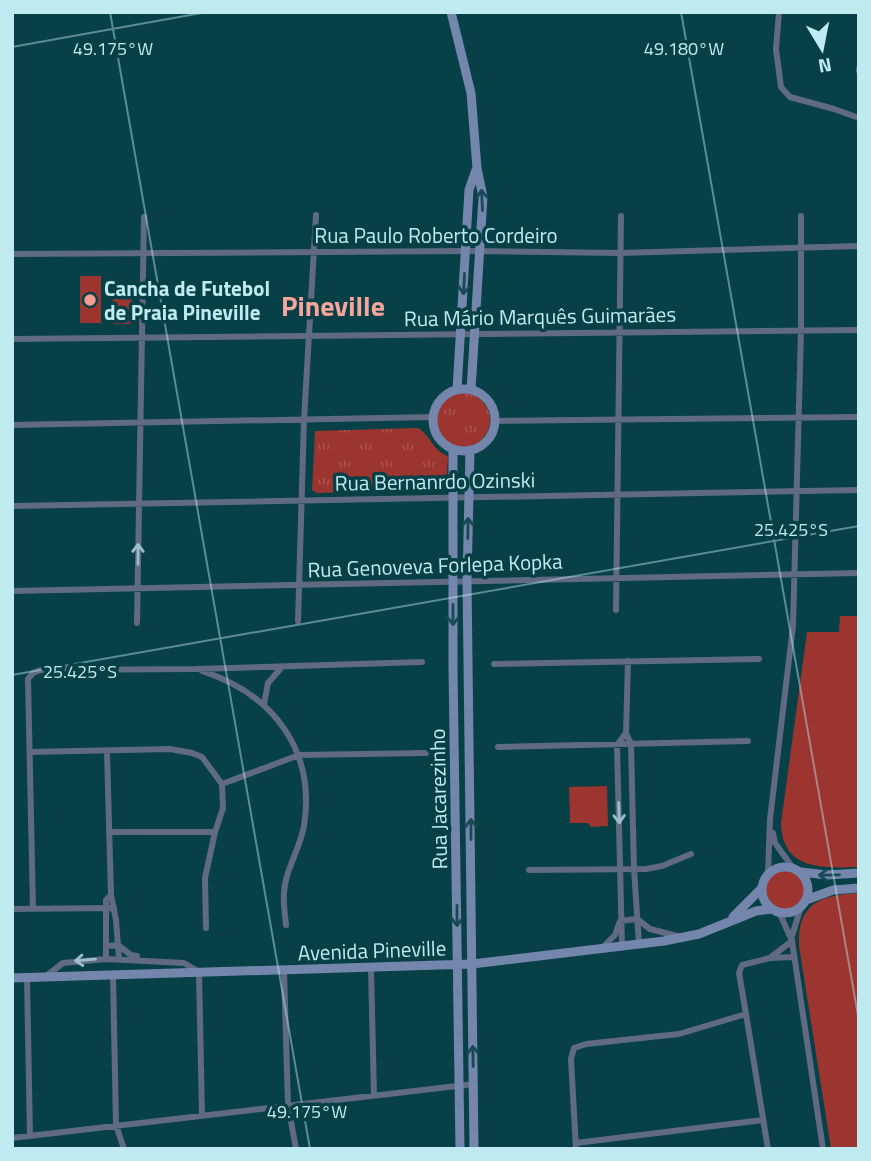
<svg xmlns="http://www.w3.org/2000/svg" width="871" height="1161" viewBox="0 0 871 1161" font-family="'Titillium Web',sans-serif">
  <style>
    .grass { fill: #9c342f }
    .park { fill: url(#park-tufts) }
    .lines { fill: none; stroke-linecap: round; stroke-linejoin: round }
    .street { stroke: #606a83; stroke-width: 6 }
    .secondary { stroke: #7586ad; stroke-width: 9 }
    .oneway { stroke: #184a56 }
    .oneway2 { stroke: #9dbdca }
    .ticks { fill: none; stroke: #beeaf0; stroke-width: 2; stroke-opacity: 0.45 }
    .poi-dot { fill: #f59c93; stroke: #074047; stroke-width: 2.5 }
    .labels { text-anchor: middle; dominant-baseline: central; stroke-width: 7; stroke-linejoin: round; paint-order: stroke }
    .street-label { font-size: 21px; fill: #beeaf0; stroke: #074047 }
    .poi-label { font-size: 21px; font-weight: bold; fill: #beeaf0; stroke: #074047; text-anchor: start }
    .district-label { font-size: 28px; font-weight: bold; fill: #f8a59c; stroke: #074047 }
    .ticks-label { font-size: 18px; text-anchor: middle; fill: #beeaf0; stroke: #074047; stroke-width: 7; stroke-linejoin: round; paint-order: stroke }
  </style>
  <defs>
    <pattern id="park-tufts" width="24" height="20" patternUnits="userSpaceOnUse" patternTransform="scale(1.75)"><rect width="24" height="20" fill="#9c342f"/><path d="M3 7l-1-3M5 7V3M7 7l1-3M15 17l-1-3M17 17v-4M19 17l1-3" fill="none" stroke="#a8524d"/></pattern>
  </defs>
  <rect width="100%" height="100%" fill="#074047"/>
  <path class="grass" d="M80 276H101V323H80Z
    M113 288H132V324H113Z
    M840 616H859V867C823 868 782 871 781 823L807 632H839Z
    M607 786 608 826 591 827 588 823H570L569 787Z
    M765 890a20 20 0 1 1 40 0a20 20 0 1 1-40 0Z
    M859 893V1149H831L799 946C797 903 821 895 859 893Z"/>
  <path class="park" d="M436 420a27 27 0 1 1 54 0a27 27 0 1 1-54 0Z
    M417 428C430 433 432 451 448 456L446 490 317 493 312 490 315 431Z"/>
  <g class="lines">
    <path class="street" d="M779 12 776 49 781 87 790 97 834 109 859 118
      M859 69V71
      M12 254 466 251 620 253 859 246
      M12 339 859 330
      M494 421 859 417
      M12 425 433 417
      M12 506 859 490
      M12 591 859 573
      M616 610 621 216
      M298 621 304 420 316 215
      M137 623 144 217
      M628 661 626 733 631 744 634 869 639 944
      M494 664 759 659
      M202 671C273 694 316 750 304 826 300 849 285 870 284 893 283 903 285 914 286 925
      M264 704 268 683 282 667
      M498 747 748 741
      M30 752 170 749 192 753 202 757 222 784 223 808 215 832 205 878 206 928
      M107 752 111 895 116 920 119 959
      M222 784 299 755 426 753
      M109 832H215
      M773 833 775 843 793 868
      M529 870 646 869 662 866 691 854
      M768 874 770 819 793 626 801 330V216
      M12 909 114 908
      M33 909 28 679 33 673 41 670 196 669 422 662
      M779 912 792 941 823 1149
      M791 939 801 907
      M622 945 617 745 626 733
      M106 946 118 945 131 955 137 956
      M603 947 615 935 620 921 637 919 650 929 681 937
      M771 957 792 941
      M106 959V900L111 895
      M371 969 374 1095
      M284 971 288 1105 296 1149
      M113 975 116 1125 124 1149
      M46 976 63 963 106 959 184 963 199 972 202 1115
      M27 978 30 1136
      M746 1014 739 973 742 965 770 958 793 957
      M12 1138 474 1084
      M576 1143 763 1120
      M576 1149 571 1059 574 1048 586 1044 679 1034 746 1014 768 1149"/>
    <path class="secondary" d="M451 12 471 93 477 168 483 197 471 390
      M433 420a31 31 0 1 1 62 0a31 31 0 1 1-62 0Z
      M457 390 469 190 476 170
      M453 449V668L460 1149
      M470 450 467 580 474 1149
      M762 890a23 23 0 1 1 46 0a23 23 0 1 1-46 0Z
      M801 872 827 875 859 873
      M806 900 833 890 859 888
      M733 917 761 889
      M12 978 472 964 664 941 699 934 756 911 771 909"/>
  </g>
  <defs><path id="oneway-shaft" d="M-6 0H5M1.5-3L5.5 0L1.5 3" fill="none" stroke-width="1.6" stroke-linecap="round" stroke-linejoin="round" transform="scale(1.75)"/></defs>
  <g class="oneway">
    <use href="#oneway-shaft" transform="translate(482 200) rotate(-93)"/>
    <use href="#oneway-shaft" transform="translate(464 284) rotate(93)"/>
    <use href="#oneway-shaft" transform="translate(468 528) rotate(-89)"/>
    <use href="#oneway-shaft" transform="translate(453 615) rotate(90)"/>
    <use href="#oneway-shaft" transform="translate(471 829) rotate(-90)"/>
    <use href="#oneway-shaft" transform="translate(829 875) rotate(179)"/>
    <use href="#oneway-shaft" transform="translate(457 916) rotate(90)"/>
    <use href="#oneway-shaft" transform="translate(473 1056) rotate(-91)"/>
  </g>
  <g class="oneway2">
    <use href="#oneway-shaft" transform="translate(138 554) rotate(-90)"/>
    <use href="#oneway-shaft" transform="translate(619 813) rotate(88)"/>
    <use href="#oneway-shaft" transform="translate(85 960) rotate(175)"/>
  </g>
  <path class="ticks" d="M110 12 310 1149M681 12 859 1021M12 47 207 12M12 675 859 526"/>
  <circle class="poi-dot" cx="90" cy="300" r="7"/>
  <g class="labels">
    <g class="street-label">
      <text x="436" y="235">Rua Paulo Roberto Cordeiro</text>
      <text transform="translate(540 316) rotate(-1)">Rua Mário Marquês Guimarães</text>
      <text transform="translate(435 481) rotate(-1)">Rua Bernanrdo Ozinski</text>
      <text transform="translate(435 565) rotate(-2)">Rua Genoveva Forlepa Kopka</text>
      <text transform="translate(438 799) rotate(-91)">Rua Jacarezinho</text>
      <text transform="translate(372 950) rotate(-2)">Avenida Pineville</text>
    </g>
    <g class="poi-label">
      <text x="104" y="288">Cancha de Futebol<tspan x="104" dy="24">de Praia Pineville</tspan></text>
    </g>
    <g class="district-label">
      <text x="333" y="305">Pineville</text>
    </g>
  </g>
  <g class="ticks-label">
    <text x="113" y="55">49.175°W</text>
    <text x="684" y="55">49.180°W</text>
    <text x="791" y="536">25.425°S</text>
    <text x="80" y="678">25.425°S</text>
    <text x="307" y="1118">49.175°W</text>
  </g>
  <rect width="871" height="1161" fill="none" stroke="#beeaf0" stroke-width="28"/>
  <g transform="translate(822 49) rotate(170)" stroke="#074047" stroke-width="5" paint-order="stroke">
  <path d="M0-5L12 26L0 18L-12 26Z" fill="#beeaf0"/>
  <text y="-10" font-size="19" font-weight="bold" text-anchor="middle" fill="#beeaf0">N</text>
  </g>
</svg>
